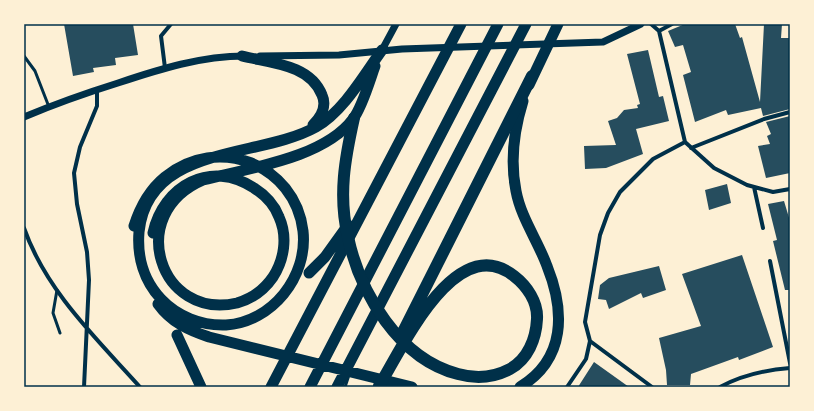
<svg xmlns="http://www.w3.org/2000/svg" width="814" height="411" viewBox="0 0 814 411" font-family="'DejaVu Sans',sans-serif">
  <style>
    .building { fill: #264d5e }
    .lines { fill: none; stroke-linecap: round; stroke-linejoin: round }
    .service { stroke: #003049; stroke-width: 3 }
    .minor { stroke: #003049; stroke-width: 4 }
    .tertiary { stroke: #003049; stroke-width: 7 }
    .trunk { stroke: #003049; stroke-width: 11 }
    .motorway { stroke: #003049; stroke-width: 12 }
    .neatline { fill: none; stroke: #003049; stroke-width: 1.5 }
  </style>
  <rect width="100%" height="100%" fill="#fdf0d5"/>
  <path class="building" d="M64 24H133L138 55 115 58 116 65 93 68 94 72 73 76Z
    M685 24H735L740 38 742 37 760 102 764 24H782L781 38H789L790 45V109L763 116 761 108 728 115 726 110 695 122 683 75 691 72 683 45 675 47 668 31Z
    M648 50 659 97 663 96 669 121 636 129 643 154 606 168 585 169 584 146 616 145 608 121 617 118 624 110 638 108 637 105 640 104 627 54Z
    M790 116V173L766 178 758 146 770 144 767 136 771 134 766 122Z
    M727 184 731 203 709 210 705 190Z
    M784 201 790 221V290H785L773 241 777 240 768 204Z
    M742 255 773 347 739 360 738 357 691 374 690 385H667L666 370 659 338 701 326 682 274Z
    M659 266 666 290 643 298 641 293 609 309 606 300 598 299 600 285 609 278Z
    M594 362 629 387H578Z"/>
  <g class="lines">
    <path class="service" d="M24 56 35 71 49 107
      M57 290 53 313 60 333
      M345 387 349 375"/>
    <path class="minor" d="M651 24 659 31 685 142 714 168 747 185 773 192 790 189
      M659 31 672 24
      M165 68 161 36 171 24
      M691 148 764 119 790 112
      M754 187 763 228
      M24 228C46 291 97 339 140 387
      M770 261 790 363
      M590 341 652 387
      M84 387 89 280 87 252 77 204 74 173 80 147 97 106V90
      M567 387 586 359 590 341 585 322 600 235 608 213 620 192 653 159 685 142
      M720 387C742 375 764 370 790 368"/>
    <path class="tertiary" d="M382 50 396 24
      M260 56 339 55 402 49 603 42 641 24
      M24 117C55 104 86 93 118 83 160 69 201 56 245 56"/>
    <path class="trunk" d="M242 56C270 63 310 64 322 95 327 106 321 117 313 125
      M529 85 558 24
      M134 226C140 207 149 190 165 177 217 134 295 164 303 231 308 277 272 322 226 325 201 326 177 316 161 299 144 281 137 257 139 232 148 144 259 159 316 127 343 112 364 75 382 50
      M153 233C163 186 211 159 254 188 265 195 274 204 279 217 288 237 284 260 273 277 264 290 251 299 237 303 160 321 124 214 203 180 249 168 324 158 353 119 362 108 370 80 375 66
      M309 273 325 257 348 225
      M158 304C171 322 188 330 209 337L412 387
      M177 335 201 387
      M271 387 461 24
      M310 387 498 24
      M337 387 526 24
      M520 387C566 359 565 311 547 266 538 241 521 218 516 191 510 161 514 130 523 101"/>
    <path class="motorway" d="M354 118C345 158 338 196 348 237 360 293 399 359 458 374 476 379 493 378 510 369 528 359 536 339 537 319 538 302 527 286 514 276 455 230 402 349 379 386
      M400 338 532 76"/>
  </g>
  <rect width="814" height="411" fill="none" stroke="#fdf0d5" stroke-width="50"/>
  <rect x="25" y="25" width="764" height="361" class="neatline"/>
</svg>
